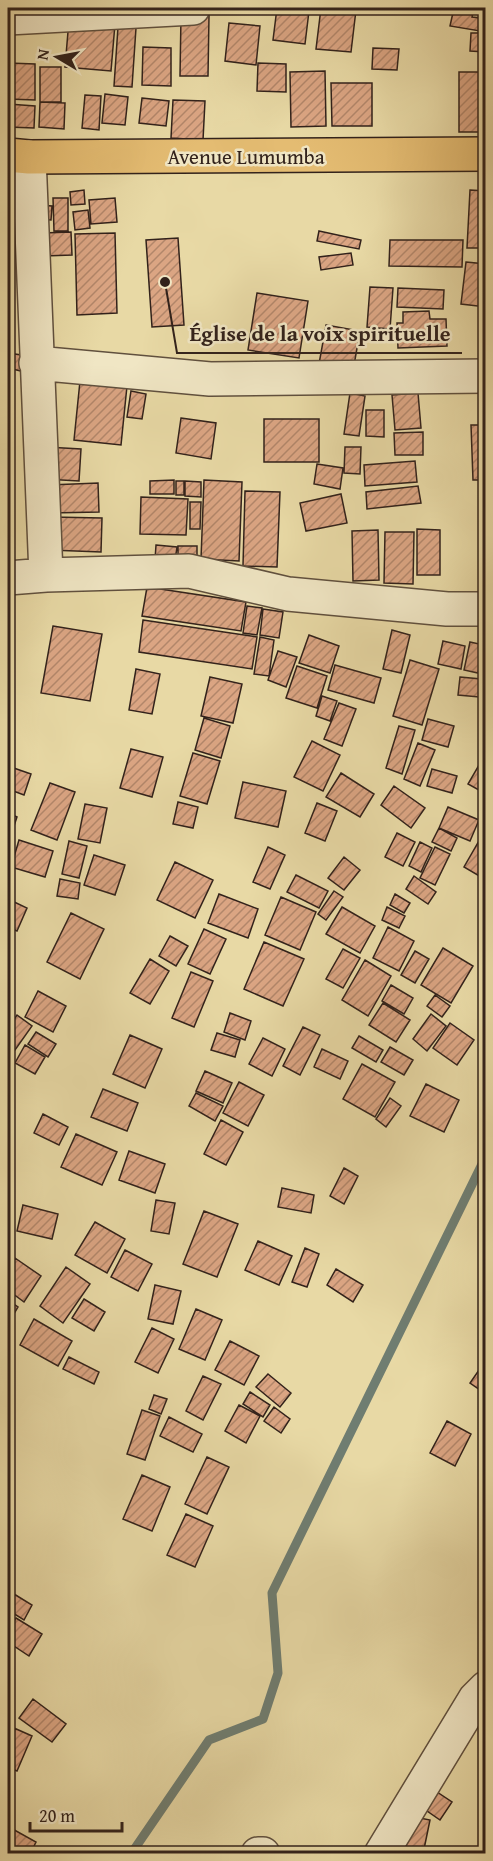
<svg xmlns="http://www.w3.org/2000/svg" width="493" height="1861" viewBox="0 0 493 1861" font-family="'Gentium Book Plus',serif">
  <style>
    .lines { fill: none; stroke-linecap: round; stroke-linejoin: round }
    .stream { stroke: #6f7d71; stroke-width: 9 }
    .building { fill: url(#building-hatch); stroke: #32221b; stroke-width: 1.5 }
    .minor-casing { stroke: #60503e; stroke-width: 36 }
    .major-casing { stroke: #32221b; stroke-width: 36 }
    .minor { stroke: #f0e6c4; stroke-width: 33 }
    .major { stroke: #e4bc72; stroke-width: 33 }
    .labels { text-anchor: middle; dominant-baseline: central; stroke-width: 5; stroke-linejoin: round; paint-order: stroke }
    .street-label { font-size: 21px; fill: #32221b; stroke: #f0e6c4 }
    .leader { fill: none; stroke: #32221b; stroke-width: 2 }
    .callout-dot { fill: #32221b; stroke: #f0e6c4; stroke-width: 2 }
    .callout-label { font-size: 22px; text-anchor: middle; font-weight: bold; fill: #32221b; stroke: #f0e6c4; stroke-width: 5; stroke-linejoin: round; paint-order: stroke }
  </style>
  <defs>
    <pattern id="building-hatch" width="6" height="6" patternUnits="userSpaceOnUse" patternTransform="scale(1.5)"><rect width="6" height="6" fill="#dba583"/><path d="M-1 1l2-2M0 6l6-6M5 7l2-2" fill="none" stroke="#b2866a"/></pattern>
  </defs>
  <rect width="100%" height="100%" fill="#e8d9a5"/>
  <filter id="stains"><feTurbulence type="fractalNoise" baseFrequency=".00333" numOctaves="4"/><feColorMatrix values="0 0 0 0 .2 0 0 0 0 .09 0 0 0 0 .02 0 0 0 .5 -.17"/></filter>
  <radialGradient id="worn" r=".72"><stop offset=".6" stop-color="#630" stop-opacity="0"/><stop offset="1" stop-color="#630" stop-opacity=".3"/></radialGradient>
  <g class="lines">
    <path class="stream" d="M131 1854 209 1740 263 1719 278 1673 272 1593 486 1156"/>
  </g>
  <path class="building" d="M277 8 309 11 305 44 273 40Z
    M321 8 356 10 351 52 316 49Z
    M454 8H474L472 17 481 18 480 31 450 26Z
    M181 16H209L208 76H180Z
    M69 20 115 24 111 71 65 67Z
    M484 21H486V52L470 51 471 33H482Z
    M229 23 260 26 256 65 225 61Z
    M118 27 136 28 132 87 114 86Z
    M143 47 171 48V86L142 85Z
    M373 48 399 49 397 70 372 69Z
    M8 63 35 64V100L8 99Z
    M258 63 286 64V92L257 91Z
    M40 67H61V102H40Z
    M325 71 326 126 291 127 290 72Z
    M459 72H486V132H459Z
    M331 83H372V126H332Z
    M105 94 128 97 125 125 102 123Z
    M85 95 101 96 99 130 82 128Z
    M142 98 169 101 166 126 139 123Z
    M173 100 205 101 203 140 171 138Z
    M40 102 65 103 64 129 39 127Z
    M8 104 35 106 34 128 8 127Z
    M84 190 85 204 71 205 70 192Z
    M470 190 486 191V248H467Z
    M53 198H68V231H54Z
    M115 198 117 222 91 224 89 200Z
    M11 203H27L26 235H10Z
    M37 205 52 206 51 220 36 219Z
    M88 210 90 228 75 230 73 212Z
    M319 231 361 240 359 249 317 241Z
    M71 232 72 255 44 256 43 233Z
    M115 233 117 313 77 315 75 234Z
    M178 238 184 325 152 327 146 240Z
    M390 240H463L462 267 389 266Z
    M351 253 353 265 321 270 319 257Z
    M466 262 486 264V307L461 304Z
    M370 287 393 288 390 329 367 327Z
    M398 288 444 290 443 309 397 307Z
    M257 293 308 301 299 358 248 350Z
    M429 311 430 319H446L447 346 398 348 397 323H403V312Z
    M326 325 360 331 353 371 319 364Z
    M8 353 28 356 25 372 8 368Z
    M80 381 127 386 121 445 74 440Z
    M131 391 146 394 142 419 127 417Z
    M350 393 365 396 359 436 344 434Z
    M418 393 421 428 395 430 392 395Z
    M366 410H384V437L366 436Z
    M181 418 216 423 211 459 176 453Z
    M264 419H319V462H264Z
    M471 425H486V480H473Z
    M423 432V455H395L394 433Z
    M46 447 81 449 79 481 44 479Z
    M345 447H361L360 474 344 473Z
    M415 461 417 482 365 486 364 465Z
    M317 464 343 468 340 489 314 484Z
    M174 480V494H150V481Z
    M204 480 242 482 239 561 201 559Z
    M176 481H184V495H176Z
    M185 481 201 482V497L185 496Z
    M98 483 99 512 50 513 49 485Z
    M418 486 421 503 367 509 366 492Z
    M245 491 280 492 277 567 243 566Z
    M341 494 347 523 306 531 300 503Z
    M141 497 188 499 186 535 140 534Z
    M190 502H201L200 529H190Z
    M8 507 14 508 9 535 8 534Z
    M51 517 102 518 101 552 50 550Z
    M417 529 440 530V575H417Z
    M378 530 379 580 353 581 352 531Z
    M385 532H414L413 584 384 583Z
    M156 545 177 547 175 561 155 560Z
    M178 546H197V562L178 561Z
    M147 587 246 602 241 631 142 616Z
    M247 606 262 608 257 635 243 633Z
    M263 609 283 612 279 638 260 635Z
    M143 620 257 637 252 669 139 652Z
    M53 626 102 634 90 701 41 693Z
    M392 630 410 635 401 673 383 669Z
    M309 635 339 646 330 673 299 663Z
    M260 637 274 640 269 676 254 674Z
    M443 641 465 646 461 669 438 664Z
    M470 642 484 645 478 673 464 670Z
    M278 651 297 657 286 687 268 680Z
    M410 660 439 669 422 725 393 716Z
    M335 665 381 678 374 703 328 690Z
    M297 666 327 676 317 708 286 698Z
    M136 669 160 674 152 714 129 710Z
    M210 677 242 684 233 723 201 716Z
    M460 677 481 679 479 697 458 695Z
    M322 696 337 701 330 721 316 716Z
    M486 702V725L480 723Z
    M339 703 356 709 342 746 324 739Z
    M204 718 230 726 221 758 195 750Z
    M428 719 454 726 448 747 422 740Z
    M399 726 415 730 402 774 386 768Z
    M312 741 340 755 323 791 294 777Z
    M418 743 435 750 420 786 404 779Z
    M131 749 163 757 152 797 120 788Z
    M193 753 220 761 207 804 180 796Z
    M486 753V794L468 784Z
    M8 766 31 774 24 795 8 789Z
    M432 769 457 776 452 793 427 786Z
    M341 773 374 794 360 817 326 797Z
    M243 782 286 791 278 827 235 818Z
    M50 783 75 792 57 840 31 830Z
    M394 786 425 808 411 828 381 805Z
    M178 802 198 807 193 828 173 824Z
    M317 803 337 811 325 841 305 833Z
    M85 804 107 808 100 843 78 839Z
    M448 807 479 820 470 841 439 828Z
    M8 813 17 817 8 844Z
    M439 828 457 838 451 851 432 842Z
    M397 833 415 842 403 866 385 857Z
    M483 834 486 835V880L464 867Z
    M19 840 53 851 45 877 11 867Z
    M69 841 87 846 79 878 62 874Z
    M420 842 432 848 421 872 409 866Z
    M268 847 285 855 270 889 253 882Z
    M435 847 450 854 435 885 420 878Z
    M94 855 125 865 115 895 84 885Z
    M344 857 360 870 344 890 328 878Z
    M175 862 213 880 195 918 157 900Z
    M296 875 328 891 319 908 287 892Z
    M414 876 436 892 428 904 406 889Z
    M60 879 80 883 78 899 57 896Z
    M334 891 343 897 326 920 318 914Z
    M219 894 258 909 248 938 208 923Z
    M395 894 410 903 404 913 390 905Z
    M281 897 316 912 300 950 265 935Z
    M8 899 27 908 17 931 8 927Z
    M342 907 375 926 360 953 326 934Z
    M387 907 405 916 399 928 382 920Z
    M71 913 104 929 80 979 47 962Z
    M388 927 414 941 399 971 373 958Z
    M204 929 226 939 210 974 188 964Z
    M170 936 188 946 176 966 159 956Z
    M264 942 304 959 283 1006 244 989Z
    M443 948 473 966 451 1003 421 985Z
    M343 949 360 958 343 988 326 979Z
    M415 951 429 959 415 983 401 975Z
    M150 959 169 971 150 1004 130 993Z
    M365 960 391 976 368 1016 342 1000Z
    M191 972 213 981 194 1027 172 1018Z
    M391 985 413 998 404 1014 382 1001Z
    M38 991 66 1006 53 1032 25 1017Z
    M435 995 450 1006 442 1017 427 1006Z
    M383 1003 410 1020 396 1042 369 1025Z
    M230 1013 251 1021 245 1040 224 1032Z
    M431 1014 446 1026 427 1051 413 1039Z
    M17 1015 32 1026 15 1050 8 1045V1029Z
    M450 1023 474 1040 457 1065 433 1048Z
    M303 1027 320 1035 300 1075 283 1066Z
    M36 1032 56 1044 48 1057 28 1044Z
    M217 1033 240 1040 235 1057 211 1050Z
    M130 1035 162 1049 145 1088 113 1074Z
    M359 1036 383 1050 376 1062 352 1048Z
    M263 1038 285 1049 272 1076 249 1064Z
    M25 1045 45 1057 35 1074 15 1063Z
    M390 1047 413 1060 404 1075 381 1062Z
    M322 1049 348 1061 340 1079 314 1067Z
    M362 1064 395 1082 375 1117 343 1099Z
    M205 1071 232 1083 223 1103 196 1091Z
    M239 1082 264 1095 248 1126 223 1113Z
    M426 1084 459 1100 444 1132 410 1116Z
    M103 1089 138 1103 127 1131 91 1117Z
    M196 1093 223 1106 215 1121 189 1106Z
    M390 1098 401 1106 386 1127 376 1119Z
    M43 1114 68 1127 59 1145 34 1133Z
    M221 1120 243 1132 226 1165 204 1154Z
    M76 1134 117 1152 102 1185 61 1167Z
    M129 1151 165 1164 155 1193 119 1180Z
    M344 1168 358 1176 344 1204 330 1196Z
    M282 1188 314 1195 311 1213 278 1207Z
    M156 1200 175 1203 169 1234 151 1231Z
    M23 1205 58 1214 52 1239 17 1231Z
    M204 1211 238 1224 217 1277 183 1264Z
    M95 1222 125 1239 107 1273 75 1255Z
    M258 1241 292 1256 279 1285 245 1270Z
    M305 1248 319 1254 307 1287 292 1282Z
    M125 1250 152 1264 138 1291 111 1277Z
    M15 1258 41 1276 24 1302 8 1290V1270Z
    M66 1267 90 1284 63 1323 40 1306Z
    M336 1269 363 1285 353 1302 327 1285Z
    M155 1285 181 1291 173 1324 148 1319Z
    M84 1299 105 1312 94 1331 72 1318Z
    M8 1300 18 1307 8 1324Z
    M196 1309 222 1320 205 1360 179 1349Z
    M34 1319 72 1341 58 1366 20 1345Z
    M152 1328 174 1339 158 1373 135 1362Z
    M230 1341 259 1356 244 1385 215 1370Z
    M69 1357 99 1372 94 1384 63 1369Z
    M486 1360V1394L470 1383Z
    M268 1374 291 1393 280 1407 256 1387Z
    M203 1376 221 1384 203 1420 186 1411Z
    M250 1392 270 1405 263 1417 243 1404Z
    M154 1395 167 1399 161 1414 149 1409Z
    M239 1405 260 1416 246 1443 225 1431Z
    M274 1407 290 1419 281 1433 264 1421Z
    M142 1410 160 1416 145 1460 127 1454Z
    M169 1417 202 1434 193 1452 160 1436Z
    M447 1421 471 1434 455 1466 430 1453Z
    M207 1457 229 1467 207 1514 185 1504Z
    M142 1475 170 1487 152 1531 123 1519Z
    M186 1514 213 1526 195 1567 167 1555Z
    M14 1594 32 1605 24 1620 8 1610V1606Z
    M16 1618 42 1634 29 1656 8 1642V1632Z
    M33 1699 66 1724 52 1742 19 1718Z
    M14 1728 32 1736 17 1771 8 1767V1742Z
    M428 1786 452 1802 440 1820 417 1804Z
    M405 1815 430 1820 423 1854 399 1849Z
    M9 1827 36 1842 30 1854H8V1830Z"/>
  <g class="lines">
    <g class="minor-casing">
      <path id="minor" d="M8 18 193 8
        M29 157 46 575
        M36 363 210 379 486 376
        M8 578 46 575 189 571 288 594 447 609H486
        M258 1854H263
        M381 1854 475 1699 486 1688"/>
    </g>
    <g class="major-casing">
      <path id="major" d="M8 155 29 157 486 154"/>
    </g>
    <use href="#minor" class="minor"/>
    <use href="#major" class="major"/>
  </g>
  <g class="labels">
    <g class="street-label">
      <text x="246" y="156">Avenue Lumumba</text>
    </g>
  </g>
  <path class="leader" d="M165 282L177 353H462"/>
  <circle class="callout-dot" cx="165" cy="282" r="6"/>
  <g class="callout-label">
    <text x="320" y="341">Église de la voix spirituelle</text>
  </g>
  <rect width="493" height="1861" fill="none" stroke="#e8d9a5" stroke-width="30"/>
  <rect x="9" y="9" width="475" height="1843" fill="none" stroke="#32221b" stroke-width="3"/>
  <rect x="15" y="15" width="463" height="1831" fill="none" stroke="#32221b" stroke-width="1.5"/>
  <g transform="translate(57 57) rotate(280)" stroke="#f0e6c4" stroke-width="4.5" paint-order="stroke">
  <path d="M0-4.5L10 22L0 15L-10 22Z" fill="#32221b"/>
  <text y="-9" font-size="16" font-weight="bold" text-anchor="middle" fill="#32221b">N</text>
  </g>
  <path d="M30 1822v9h92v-9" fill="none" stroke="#32221b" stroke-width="3"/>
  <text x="39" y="1822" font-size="18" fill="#32221b" stroke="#f0e6c4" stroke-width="4.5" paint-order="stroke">20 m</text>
  <rect width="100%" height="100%" filter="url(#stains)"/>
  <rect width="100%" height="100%" fill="url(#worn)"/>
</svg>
